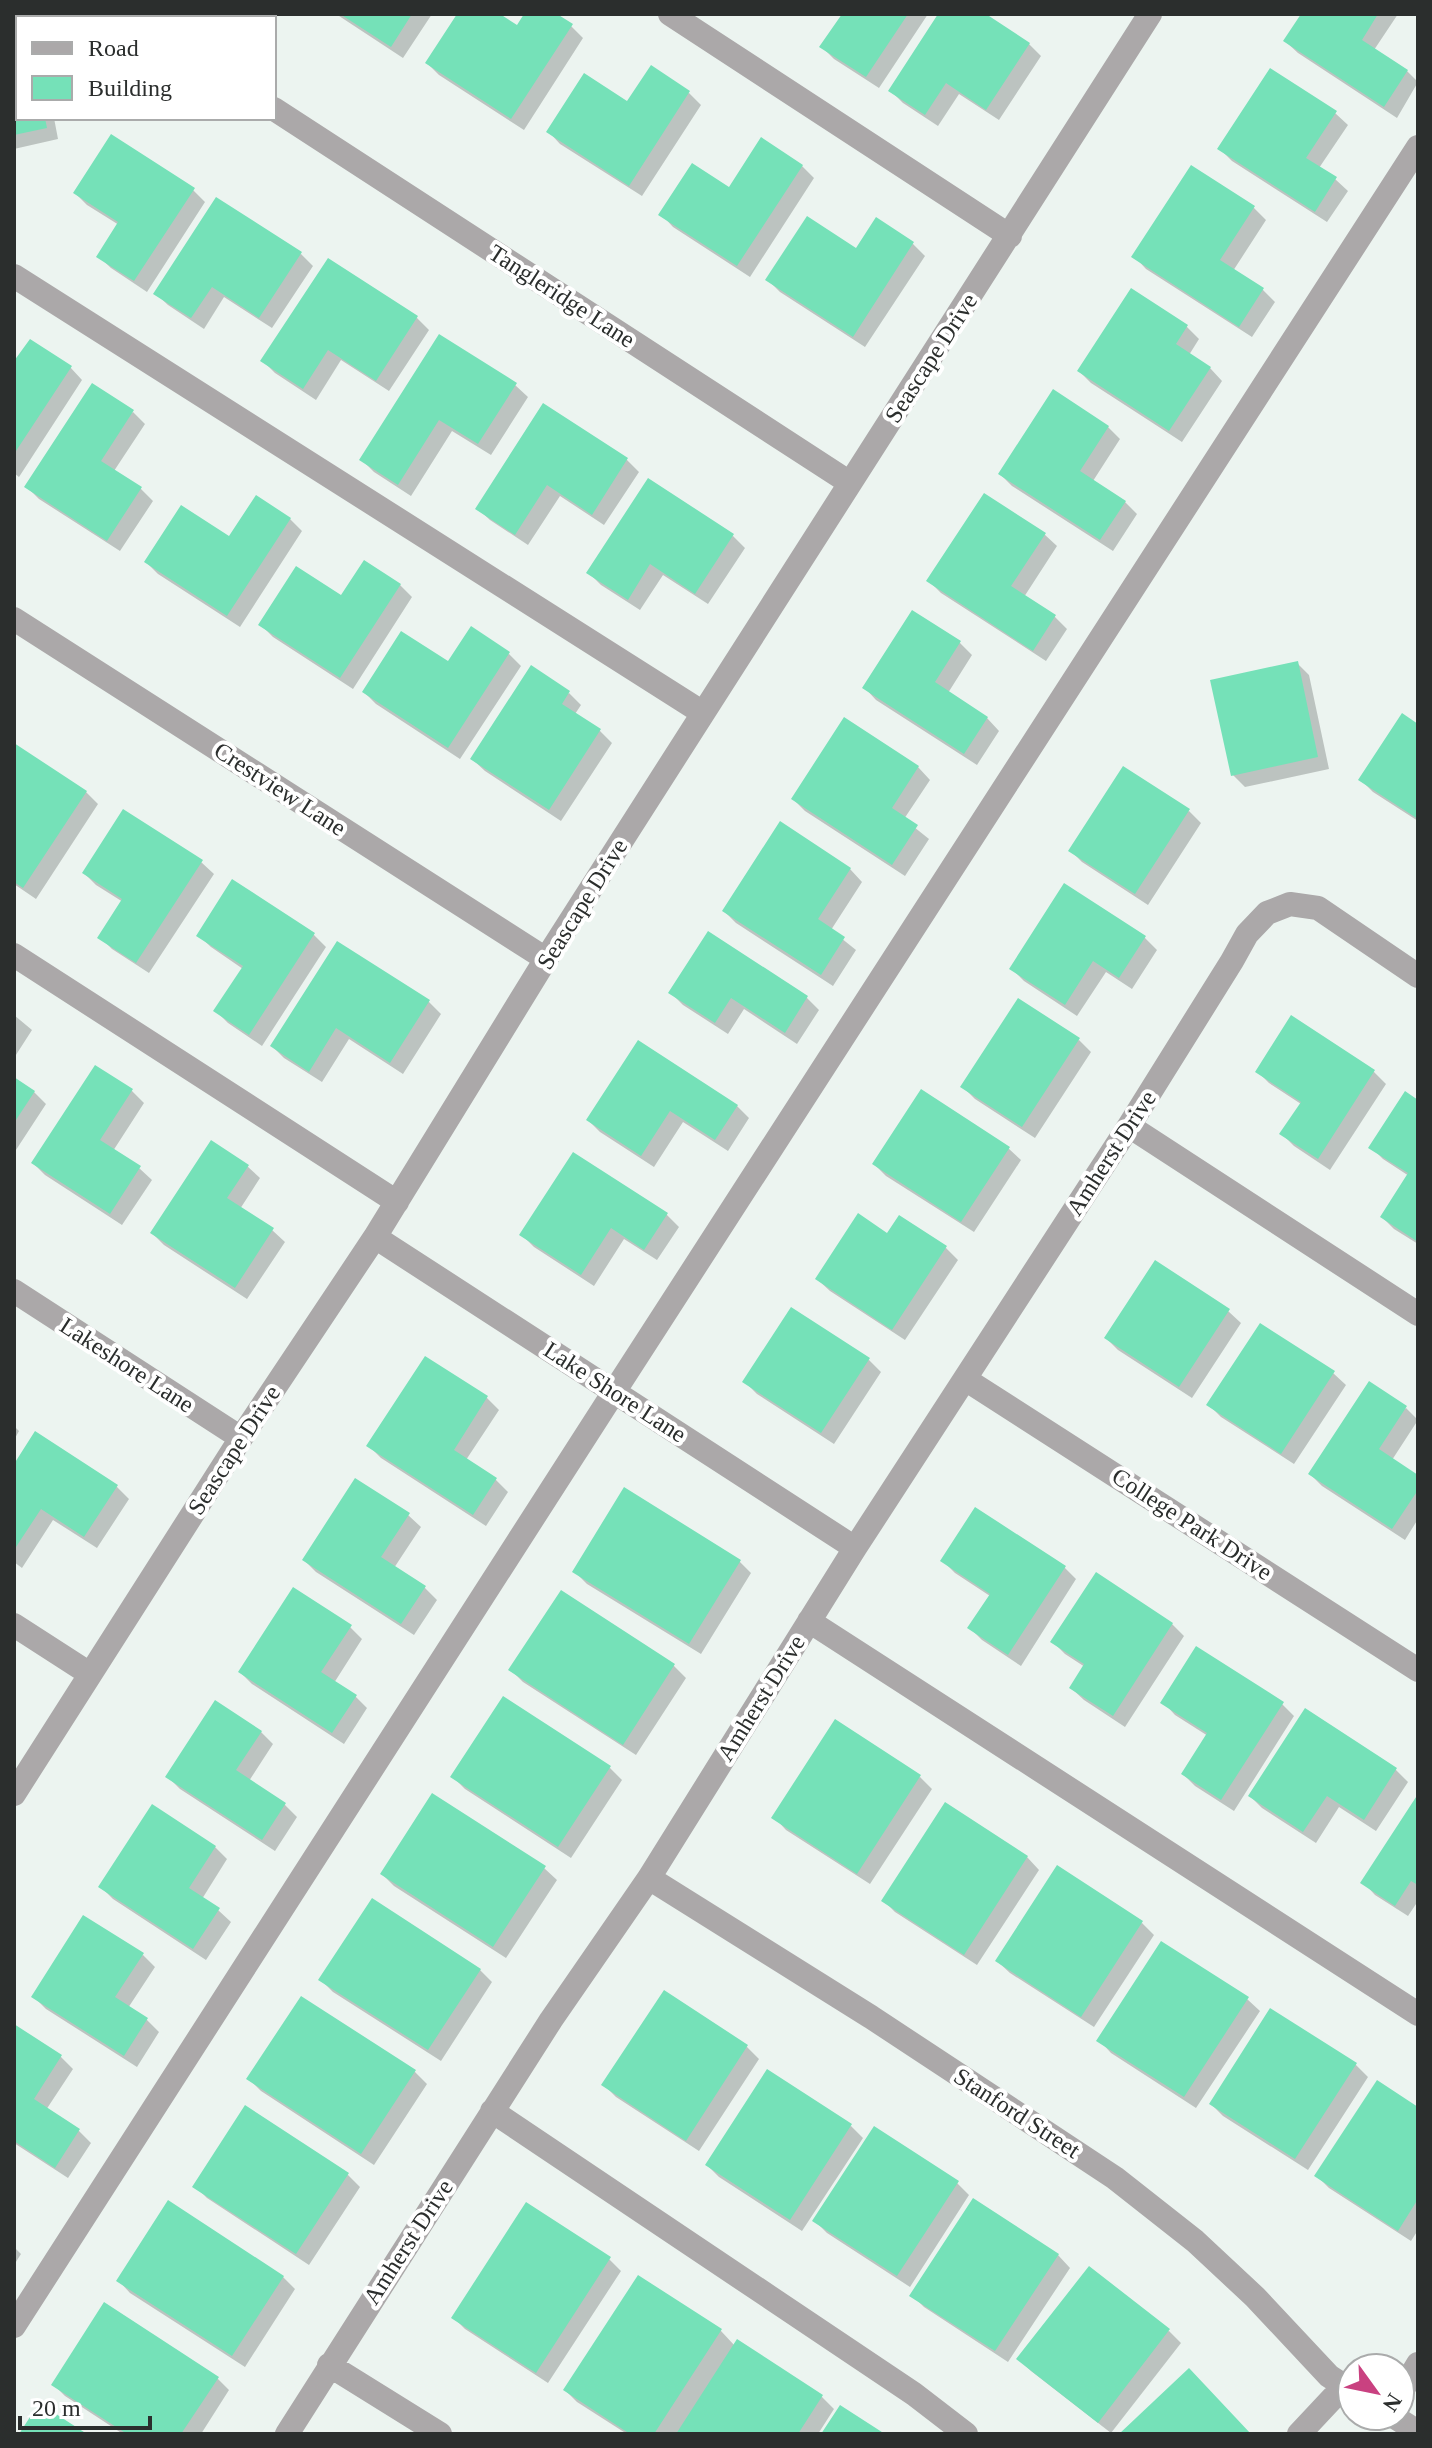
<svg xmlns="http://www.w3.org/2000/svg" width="1432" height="2448" viewBox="0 0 1432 2448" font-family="'Times New Roman',serif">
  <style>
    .shadow { fill: #0003 }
    .building { fill: #75e1b8 }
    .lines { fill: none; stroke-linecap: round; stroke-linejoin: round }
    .minor { stroke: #aba8a9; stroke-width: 24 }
    .labels { text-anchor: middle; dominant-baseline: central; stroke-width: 8; stroke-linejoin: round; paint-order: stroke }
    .street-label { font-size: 24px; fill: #2b2e2d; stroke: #fff }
  </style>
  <rect width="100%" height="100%" fill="#ecf4f0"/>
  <path class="shadow" d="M336 14H432L403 58Z
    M459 14H496L517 28 526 14H553L571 26 583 38 524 130 439 75 427 63Z
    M844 14H928L879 88 834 59 822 47Z
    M941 14H982L1029 44 1041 56 999 120 959 94 938 126 903 103 891 91Z
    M1303 14H1398L1374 50 1407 71 1418 82 1397 118 1298 53 1285 41Z
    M18 39V118H54L58 139 14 149V40Z
    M689 93 701 105 642 196 560 144 548 131 628 104Z
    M1335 113 1348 125 1319 168 1335 179 1348 191 1327 222 1232 161 1220 149Z
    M802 166 814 178 750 277 673 227 661 214Z
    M1191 168 1254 208 1266 220 1233 271 1263 290 1275 302 1252 337 1146 269 1134 256Z
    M193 190 205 202 147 292 111 268 98 256 119 225 87 205 75 193Z
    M913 244 925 256 865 347 780 292 768 280 857 250Z
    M301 254 313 266 272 328 224 297 204 329 168 305 155 293Z
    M328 260 417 318 429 330 389 391 341 360 316 400 275 373 263 361Z
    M1131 291 1187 327 1199 339 1189 355 1210 368 1222 381 1182 442 1091 383 1079 371Z
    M439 337 515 385 528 397 491 455 452 431 411 496 374 472 362 460Z
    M14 364 70 367 82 380 19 477 14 473Z
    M544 406 627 460 639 472 604 525 560 496 528 545 490 520 477 508Z
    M133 412 145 424 114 471 141 489 153 501 120 551 39 499 27 487Z
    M1108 427 1120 439 1093 481 1125 502 1137 514 1113 551 1012 486 1000 474Z
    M290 519 302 531 240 627 158 574 146 562Z
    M1044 534 1057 546 1024 597 1055 617 1067 629 1046 661 941 593 929 581Z
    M733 536 745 548 708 604 663 575 640 610 601 585 589 573Z
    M400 585 412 597 353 689 273 637 261 625 342 598Z
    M913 612 960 643 972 655 948 693 987 718 999 731 977 765 876 700 864 687Z
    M509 654 521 666 460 759 376 704 364 692 449 664Z
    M1297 663 1309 675 1329 769 1245 787 1233 775Z
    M569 693 581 705 575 714 600 731 612 743 561 821 485 771 472 759Z
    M1418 726V821L1373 792 1361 780Z
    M14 746 86 792 98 804 36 899 14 884Z
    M918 767 930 780 904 819 929 839 905 876 805 811 793 799Z
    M1189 811 1201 823 1148 905 1082 862 1070 850Z
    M201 862 214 874 149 973 112 949 100 937 123 902 96 885 84 873Z
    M850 869 862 882 831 930 856 950 833 986 736 923 724 911Z
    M233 882 314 935 326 947 262 1046 228 1023 216 1011 243 969 211 947 198 935Z
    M1065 886 1145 938 1157 950 1132 989 1106 972 1077 1016 1024 981 1011 968Z
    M709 934 807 998 819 1010 797 1044 744 1009 728 1034 683 1005 671 993Z
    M338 944 429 1002 441 1014 403 1074 349 1039 322 1082 284 1058 272 1046Z
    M14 1015 32 1030 14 1058Z
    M1292 1018 1374 1072 1386 1084 1330 1170 1294 1146 1282 1134 1301 1104 1269 1083 1257 1071Z
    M1079 1040 1091 1052 1035 1138 975 1099 963 1087Z
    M639 1042 737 1106 749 1118 728 1151 683 1122 654 1167 600 1132 588 1120Z
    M95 1067 132 1091 144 1103 113 1151 139 1168 152 1180 122 1225 45 1175 33 1163Z
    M14 1079 34 1092 46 1104 14 1153Z
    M1418 1102V1244L1394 1229 1382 1217 1409 1176 1383 1159 1371 1147Z
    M1008 1148 1021 1160 974 1232 886 1176 874 1164Z
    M247 1166 260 1178 240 1209 272 1230 285 1242 247 1299 164 1245 152 1233Z
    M666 1214 679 1227 657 1260 624 1239 594 1286 534 1247 522 1235Z
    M888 1236 946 1248 958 1260 905 1340 830 1291 817 1279Z
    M1228 1311 1241 1323 1192 1398 1118 1350 1106 1338Z
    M426 1358 487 1398 499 1410 466 1460 496 1480 508 1492 486 1526 381 1458 369 1446Z
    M869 1360 881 1372 834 1444 757 1394 745 1382Z
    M1333 1373 1346 1385 1294 1464 1221 1417 1209 1405Z
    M1406 1408 1418 1420 1392 1460 1418 1477V1519L1405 1540 1322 1486 1310 1474Z
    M14 1426 19 1431 14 1440Z
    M14 1467 117 1487 129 1499 97 1548 53 1520 22 1568 14 1562Z
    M408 1515 421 1527 394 1568 425 1588 437 1600 414 1635 316 1572 304 1560Z
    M739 1561 751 1573 701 1654 587 1584 575 1572Z
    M943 1561 1064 1567 1076 1579 1021 1666 982 1640 970 1628 990 1596 955 1573Z
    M561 1592 674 1666 686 1678 636 1755 523 1682 511 1670Z
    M1172 1624 1184 1636 1125 1727 1084 1700 1071 1688 1085 1667 1065 1654 1053 1642Z
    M350 1627 362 1639 334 1683 355 1696 367 1708 344 1744 252 1684 240 1672Z
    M1163 1702 1282 1704 1294 1716 1234 1811 1195 1786 1183 1774 1208 1736 1175 1715Z
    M1305 1711 1396 1770 1408 1782 1376 1831 1339 1807 1316 1843 1262 1808 1250 1796Z
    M261 1732 273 1744 249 1781 285 1805 297 1817 275 1851 180 1789 168 1777Z
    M610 1768 622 1780 571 1858 465 1789 453 1777Z
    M920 1777 932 1789 870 1884 786 1830 774 1817Z
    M1418 1797V1901L1408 1916 1375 1895 1363 1882Z
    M215 1847 227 1859 202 1899 218 1910 231 1922 206 1960 113 1899 101 1887Z
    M1027 1857 1039 1870 977 1965 895 1912 883 1900Z
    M544 1868 557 1880 506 1958 394 1886 382 1874Z
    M1142 1923 1154 1935 1094 2027 1010 1973 997 1961Z
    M143 1955 155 1967 128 2008 147 2020 159 2032 137 2067 46 2009 34 1997Z
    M480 1970 492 1982 441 2061 333 1992 321 1980Z
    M664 1993 747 2047 759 2059 699 2151 616 2097 604 2085Z
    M1247 1999 1260 2011 1196 2108 1111 2053 1099 2040Z
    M14 2026 61 2057 73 2069 46 2110 79 2131 91 2143 68 2178 14 2143Z
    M1355 2064 1368 2077 1308 2170 1223 2116 1211 2104Z
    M415 2072 427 2084 374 2165 261 2091 249 2079Z
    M1418 2109V2230L1411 2241 1329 2188 1317 2176Z
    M851 2126 863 2138 802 2231 719 2177 707 2165Z
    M348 2175 360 2187 309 2265 207 2198 195 2186Z
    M957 2183 969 2195 910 2287 827 2233 815 2221Z
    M14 2247 21 2254 14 2265Z
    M1058 2255 1070 2268 1008 2362 924 2307 912 2295Z
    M609 2259 621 2271 548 2383 465 2329 453 2317Z
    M283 2277 295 2289 245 2367 130 2293 118 2280Z
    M638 2278 721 2331 735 2346 738 2342 822 2397 834 2409 818 2434H627L577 2402 565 2390Z
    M1169 2331 1181 2343 1111 2433 1031 2371 1019 2359Z
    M217 2378 229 2390 201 2434H123L65 2396 53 2384Z"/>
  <path class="building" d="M340 14H412L391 47Z
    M457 14H500L517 25 524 14H557L573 24 511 119 425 63Z
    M842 14H908L866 77 819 47Z
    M938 14H986L1030 43 986 110 946 83 925 115 888 91Z
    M1301 14H1378L1362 40 1408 70 1384 107 1283 41Z
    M18 37V118H45L47 128 14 135V38Z
    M651 65 690 91 629 186 546 132 584 73 627 101Z
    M1270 68 1337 111 1306 158 1337 177 1315 212 1217 149Z
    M111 134 195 188 134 281 96 257 118 222 73 193Z
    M761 137 803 165 737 266 658 215 692 163 729 187Z
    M1191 165 1255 206 1220 260 1264 288 1239 327 1131 257Z
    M216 197 302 252 259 318 212 287 191 318 153 294Z
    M807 216 856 248 876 217 914 242 853 337 765 280Z
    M328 258 418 316 376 381 328 350 303 389 260 361Z
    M1131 288 1188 325 1176 344 1211 367 1169 431 1077 371Z
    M439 334 517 383 478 444 439 420 398 485 359 460Z
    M30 339 72 366 14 454V361Z
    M92 383 134 410 101 461 142 487 107 541 24 487Z
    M1053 389 1109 426 1080 471 1126 501 1100 540 998 474Z
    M543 403 628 458 592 515 547 485 515 535 475 509Z
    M648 478 734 534 695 594 650 564 628 600 586 573Z
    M984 493 1046 533 1011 586 1056 615 1033 651 926 581Z
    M256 495 291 518 227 616 144 562 181 505 229 536Z
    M364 560 401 584 340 678 258 625 296 566 341 595Z
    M912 610 961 641 935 682 988 717 964 754 862 688Z
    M471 626 510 652 448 748 362 692 401 631 448 661Z
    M1298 661 1318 757 1231 776 1210 680Z
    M531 665 570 691 562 704 601 729 549 810 470 759Z
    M1402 713 1418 724V819L1358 780Z
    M844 717 919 766 892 808 918 825 892 865 791 799Z
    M14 743 87 791 23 888 14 882Z
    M1123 766 1190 809 1135 894 1068 851Z
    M123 809 203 860 136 963 97 938 122 899 82 873Z
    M780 821 851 868 818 919 845 937 821 975 722 911Z
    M232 879 315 933 249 1035 213 1011 243 966 196 936Z
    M1064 883 1146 936 1119 978 1093 961 1065 1005 1009 969Z
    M708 931 808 996 785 1033 731 998 715 1023 668 993Z
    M337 941 430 1000 390 1063 336 1028 309 1072 270 1046Z
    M1018 998 1080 1038 1022 1127 960 1087Z
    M1291 1015 1375 1070 1318 1159 1279 1134 1301 1102 1255 1072Z
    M638 1040 738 1105 715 1140 670 1111 641 1156 586 1120Z
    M95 1065 133 1089 100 1140 141 1166 110 1214 31 1163Z
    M14 1077 35 1091 14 1123Z
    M921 1089 1010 1147 961 1222 872 1164Z
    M1405 1091 1418 1100V1242L1380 1217 1408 1173 1368 1148Z
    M211 1140 249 1165 227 1198 274 1228 235 1288 150 1233Z
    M573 1152 668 1213 644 1250 611 1228 581 1275 519 1235Z
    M858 1213 887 1233 899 1215 947 1246 892 1330 815 1279Z
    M1155 1260 1230 1309 1179 1387 1104 1338Z
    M791 1307 870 1358 821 1433 742 1382Z
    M1260 1323 1335 1371 1281 1454 1206 1405Z
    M425 1356 488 1396 454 1450 497 1478 473 1515 366 1446Z
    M1369 1381 1407 1406 1379 1449 1418 1475V1490L1392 1529 1308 1474Z
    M35 1431 118 1485 84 1537 41 1509 14 1550V1464Z
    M355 1478 410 1513 381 1557 426 1586 401 1624 302 1560Z
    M624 1487 741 1560 689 1644 572 1572Z
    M975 1507 1066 1566 1008 1655 967 1628 990 1594 940 1561Z
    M1096 1572 1173 1623 1113 1716 1069 1688 1084 1664 1050 1642Z
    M293 1587 352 1625 321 1672 357 1695 332 1733 238 1672Z
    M561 1590 675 1664 623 1745 508 1670Z
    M1196 1646 1284 1702 1221 1800 1181 1774 1207 1733 1160 1703Z
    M503 1696 611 1766 558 1847 450 1777Z
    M215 1700 262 1731 236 1770 286 1803 262 1840 165 1777Z
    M1305 1708 1397 1768 1364 1820 1327 1796 1303 1832 1248 1796Z
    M835 1719 921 1775 857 1874 771 1818Z
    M432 1793 546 1866 493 1947 380 1874Z
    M1418 1794V1885L1411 1881 1395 1906 1360 1883Z
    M945 1802 1028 1856 964 1955 881 1901Z
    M152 1804 216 1846 189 1888 220 1908 193 1949 98 1887Z
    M1057 1865 1143 1921 1081 2017 995 1961Z
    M372 1898 481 1969 428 2050 318 1980Z
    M83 1915 144 1953 115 1997 148 2018 124 2056 31 1997Z
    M1161 1941 1249 1997 1184 2097 1096 2041Z
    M664 1990 748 2045 686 2141 601 2085Z
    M301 1996 416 2070 361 2154 246 2079Z
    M1270 2008 1357 2063 1295 2159 1209 2104Z
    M14 2024 62 2055 34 2099 80 2129 55 2168 14 2141Z
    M767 2069 852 2124 790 2220 705 2165Z
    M1377 2080 1418 2107V2199L1398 2231 1314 2176Z
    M245 2105 349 2173 296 2254 192 2187Z
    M874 2126 959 2181 897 2276 812 2221Z
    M973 2198 1059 2254 995 2351 909 2296Z
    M168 2200 284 2276 232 2356 116 2281Z
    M526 2202 611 2257 536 2373 451 2318Z
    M1089 2266 1170 2329 1098 2423 1016 2359Z
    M638 2275 722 2329 654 2434H630L563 2390Z
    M104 2302 219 2377 181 2434H127L51 2385Z
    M737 2339 823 2395 798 2434H676Z
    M1189 2368 1251 2434H1119Z
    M39 2403 87 2434H19Z
    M840 2405 885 2434H821Z"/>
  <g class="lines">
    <path class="minor" d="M175 14 176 18
      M670 14 1010 236
      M274 109 850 483
      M14 276 703 713
      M14 619 546 959
      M14 955 397 1202
      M1129 1126 1418 1314
      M375 1237 855 1548
      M14 1291 241 1438
      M965 1379 1418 1670
      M809 1621 1418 2014
      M14 1625 90 1674
      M14 1794 241 1438 375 1237 546 959 1150 14
      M649 1878 871 2017 1115 2178 1195 2241 1255 2297 1329 2376 1352 2391
      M492 2111 914 2394 966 2434
      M14 2326 614 1392 1418 147
      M329 2365 440 2434
      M1400 2394 1418 2364
      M1393 2416 1418 2432
      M287 2434 551 2020 649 1878 855 1548 1129 1126 1232 961 1247 934 1267 913 1290 904 1318 908 1418 976
      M1299 2434 1344 2386"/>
  </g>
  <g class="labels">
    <g class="street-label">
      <text transform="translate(562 296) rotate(33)">Tangleridge Lane</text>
      <text transform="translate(931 358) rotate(-57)">Seascape Drive</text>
      <text transform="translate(280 789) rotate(33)">Crestview Lane</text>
      <text transform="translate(582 904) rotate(-58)">Seascape Drive</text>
      <text transform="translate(1111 1153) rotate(-57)">Amherst Drive</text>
      <text transform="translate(127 1365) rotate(33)">Lakeshore Lane</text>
      <text transform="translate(615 1392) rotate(33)">Lake Shore Lane</text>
      <text transform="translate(234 1450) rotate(-57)">Seascape Drive</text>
      <text transform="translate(1192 1524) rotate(33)">College Park Drive</text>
      <text transform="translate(761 1698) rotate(-58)">Amherst Drive</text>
      <text transform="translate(1017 2113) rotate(33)">Stanford Street</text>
      <text transform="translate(408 2242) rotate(-57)">Amherst Drive</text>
    </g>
  </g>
  <rect width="1432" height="2448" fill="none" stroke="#2b2e2d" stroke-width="32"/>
  <rect x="16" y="16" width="260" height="104" fill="#ffffff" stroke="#aaabab" stroke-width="2"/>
  <rect x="32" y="42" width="40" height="12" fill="#aba8a9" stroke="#aaabab" stroke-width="2"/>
  <text x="88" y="56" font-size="24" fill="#2b2e2d">Road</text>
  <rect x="32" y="76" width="40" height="24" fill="#75e1b8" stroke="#aaabab" stroke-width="2"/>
  <text x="88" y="96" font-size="24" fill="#2b2e2d">Building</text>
  <g transform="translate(1376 2392) rotate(123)"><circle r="38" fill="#ffffff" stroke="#aaabab" stroke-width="2"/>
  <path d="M0-6L14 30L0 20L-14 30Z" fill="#c94180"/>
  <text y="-12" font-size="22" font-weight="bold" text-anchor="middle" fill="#2b2e2d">N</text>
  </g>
  <path d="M20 2416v12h130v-12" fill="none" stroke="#2b2e2d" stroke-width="4"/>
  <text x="32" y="2416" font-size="24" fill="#2b2e2d" stroke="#ffffff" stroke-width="6" paint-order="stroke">20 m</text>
</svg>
